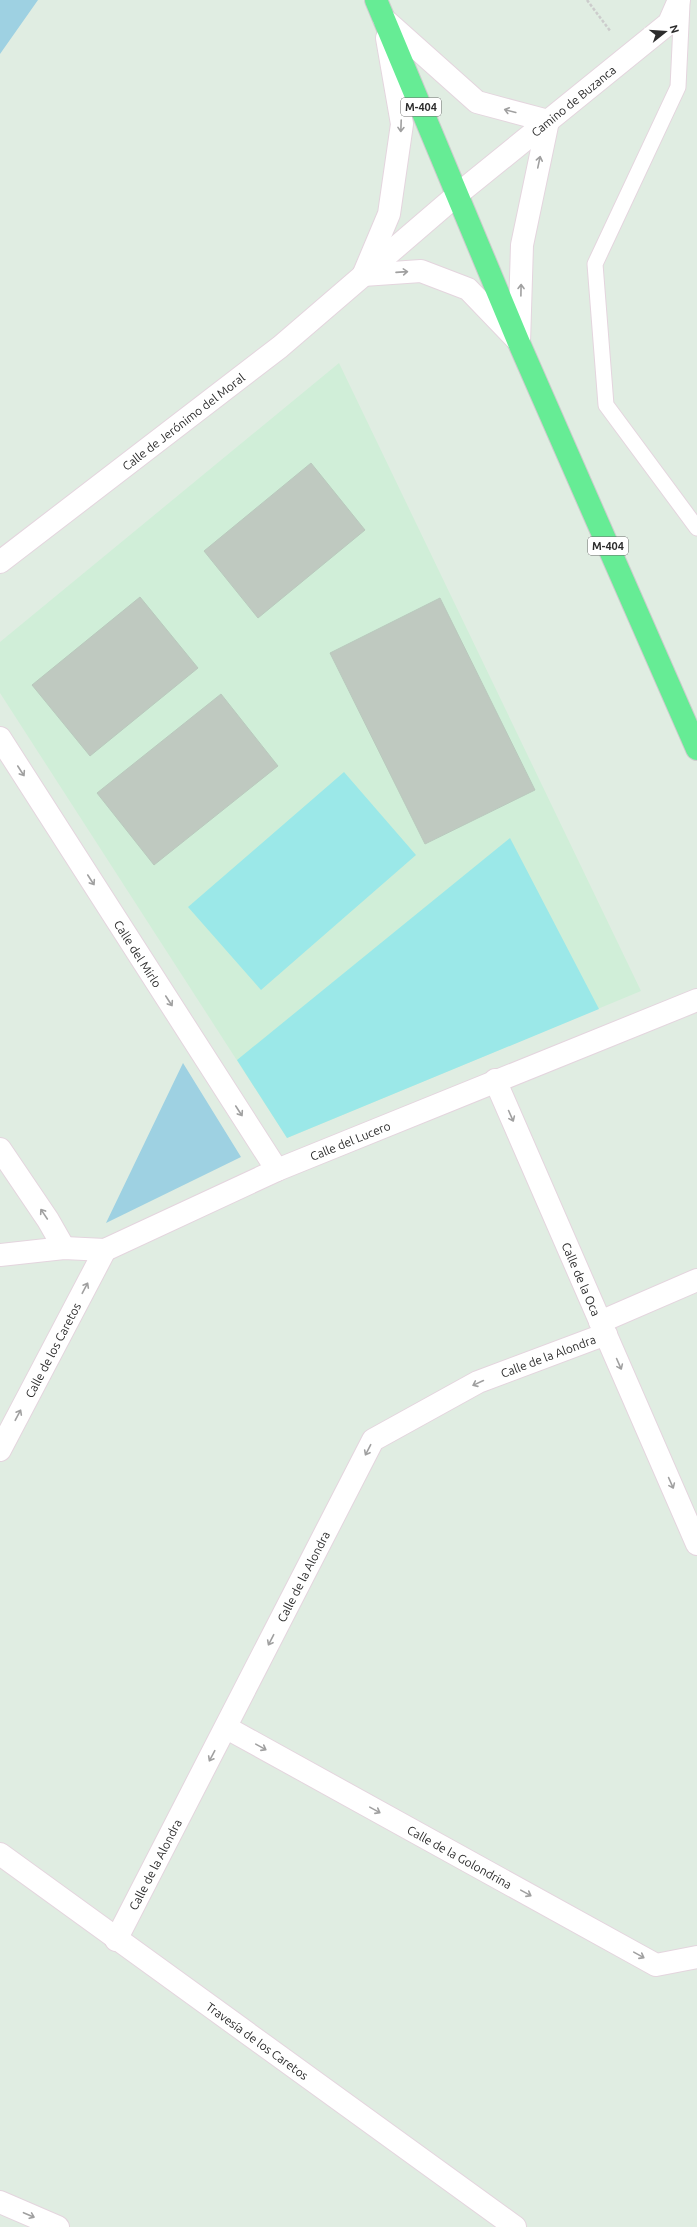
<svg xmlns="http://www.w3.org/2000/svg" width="697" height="2227" viewBox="0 0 697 2227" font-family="Ubuntu,sans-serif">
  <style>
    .education { fill: #d0eed8 }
    .green { fill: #9ed1e2 }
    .pitch { fill: #9be8e8 }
    .building { fill: #bfc9c0; stroke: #b9c9bd }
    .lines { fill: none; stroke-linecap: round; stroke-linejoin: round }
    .lane-casing { stroke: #e4d5de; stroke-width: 17 }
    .street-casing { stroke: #e4d5de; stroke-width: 24 }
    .primary-casing { stroke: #ccc; stroke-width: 24 }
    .path { stroke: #ccc; stroke-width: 2.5; stroke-dasharray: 3 2; stroke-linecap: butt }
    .lane { stroke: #fff; stroke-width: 15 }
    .street { stroke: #fff; stroke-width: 22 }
    .primary { stroke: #66ec95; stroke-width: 22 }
    .oneway { stroke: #a0a0a0 }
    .labels { text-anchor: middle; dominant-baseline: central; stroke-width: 4; stroke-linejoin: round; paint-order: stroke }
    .shield { fill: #fff; stroke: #6b6b6b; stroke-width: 1 }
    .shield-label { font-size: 11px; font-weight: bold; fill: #2c2c2c }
    .street-label { font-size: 12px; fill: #2c2c2c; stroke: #fff }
  </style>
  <rect width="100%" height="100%" fill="#e0ede2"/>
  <path class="education" d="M339 363 641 991 287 1138 0 693V642Z"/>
  <path class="green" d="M0 0H38L0 54Z
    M183 1063 241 1157 106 1223Z"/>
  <path class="pitch" d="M344 772 416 855 261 990 188 907Z
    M510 838 599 1009 287 1138 237 1060Z"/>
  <path class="building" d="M311 463 365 530 258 618 204 551Z
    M140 597 198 668 90 756 32 685Z
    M440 598 535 790 425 844 330 653Z
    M221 694 278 766 154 865 97 793Z"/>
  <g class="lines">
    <g class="lane-casing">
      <path id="lane" d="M682 4 678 87 595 264 606 405 697 528"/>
    </g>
    <g class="street-casing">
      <g id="street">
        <path d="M384 19 477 102 548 121 522 245 519 343"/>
        <path d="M365 271 389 214 402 124 387 38"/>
        <path d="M363 275 421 271 468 289 518 341"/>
        <path id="s1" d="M0 562 280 347 458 194 669 23 679 0"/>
        <path id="s2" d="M0 738 277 1170"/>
        <path id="s3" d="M495 1080 697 1544"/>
        <path d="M0 1149 48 1220 64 1248"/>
        <path id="s4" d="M0 1255 64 1248 105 1250 277 1170 697 1000"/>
        <path d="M600 1322 697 1280"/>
        <path id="s5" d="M0 1450 105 1250"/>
        <path id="s6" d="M227 1728 656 1965 697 1957"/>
        <path id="s7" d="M0 1854 515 2227"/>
        <path id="s8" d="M116 1940 373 1440 478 1382 606 1334"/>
        <path d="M0 2202 58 2227"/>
      </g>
    </g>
    <g class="primary-casing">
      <path id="primary" d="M376 0 519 343 697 749"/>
    </g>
    <path class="path" d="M587 0 611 32"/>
    <use href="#lane" class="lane"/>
    <use href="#street" class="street"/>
    <use href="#primary" class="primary"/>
  </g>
  <defs><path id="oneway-shaft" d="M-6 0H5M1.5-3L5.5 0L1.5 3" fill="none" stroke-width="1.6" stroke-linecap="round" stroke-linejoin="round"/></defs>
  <g class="oneway">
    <use href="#oneway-shaft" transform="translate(510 111) rotate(-165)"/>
    <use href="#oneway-shaft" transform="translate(401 126) rotate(92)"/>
    <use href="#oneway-shaft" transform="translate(539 162) rotate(-78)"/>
    <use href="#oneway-shaft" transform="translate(402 272) rotate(-4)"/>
    <use href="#oneway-shaft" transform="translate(521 290) rotate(-89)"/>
    <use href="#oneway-shaft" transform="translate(21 771) rotate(57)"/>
    <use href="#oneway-shaft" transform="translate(91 880) rotate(57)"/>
    <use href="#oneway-shaft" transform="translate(169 1001) rotate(57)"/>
    <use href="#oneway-shaft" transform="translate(239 1111) rotate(57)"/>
    <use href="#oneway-shaft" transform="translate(511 1116) rotate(66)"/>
    <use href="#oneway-shaft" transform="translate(44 1214) rotate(-124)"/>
    <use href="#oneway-shaft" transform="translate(85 1288) rotate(-62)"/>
    <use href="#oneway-shaft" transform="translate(619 1364) rotate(66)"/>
    <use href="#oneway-shaft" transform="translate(478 1383) rotate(155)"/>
    <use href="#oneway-shaft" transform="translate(18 1415) rotate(-62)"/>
    <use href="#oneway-shaft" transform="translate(368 1450) rotate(117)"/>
    <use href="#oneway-shaft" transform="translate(671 1483) rotate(66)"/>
    <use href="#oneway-shaft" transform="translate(271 1640) rotate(117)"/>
    <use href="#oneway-shaft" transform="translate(261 1747) rotate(29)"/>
    <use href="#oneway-shaft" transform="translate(212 1756) rotate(118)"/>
    <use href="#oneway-shaft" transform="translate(375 1810) rotate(29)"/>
    <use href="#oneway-shaft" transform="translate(526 1893) rotate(29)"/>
    <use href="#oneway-shaft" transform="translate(639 1955) rotate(29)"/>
    <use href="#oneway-shaft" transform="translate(29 2215) rotate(23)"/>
  </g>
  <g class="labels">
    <g class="shield">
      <rect x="401" y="98" width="40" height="18" rx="3"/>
      <rect x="588" y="537" width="40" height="18" rx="3"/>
    </g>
    <g class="shield-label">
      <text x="421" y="107">M-404</text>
      <text x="608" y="546">M-404</text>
    </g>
    <g class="street-label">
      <text stroke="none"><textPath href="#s1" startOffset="736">Camino de Buzanca</textPath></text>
      <text stroke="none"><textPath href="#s1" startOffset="231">Calle de Jerónimo del Moral</textPath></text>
      <text stroke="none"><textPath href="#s2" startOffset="256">Calle del Mirlo</textPath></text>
      <text stroke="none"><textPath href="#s4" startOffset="374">Calle del Lucero</textPath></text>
      <text stroke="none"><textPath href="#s3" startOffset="217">Calle de la Oca</textPath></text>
      <text stroke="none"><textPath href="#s5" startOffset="113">Calle de los Caretos</textPath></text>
      <text stroke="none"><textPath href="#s8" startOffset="757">Calle de la Alondra</textPath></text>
      <text stroke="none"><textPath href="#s8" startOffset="409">Calle de la Alondra</textPath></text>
      <text stroke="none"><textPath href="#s6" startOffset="266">Calle de la Golondrina</textPath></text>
      <text stroke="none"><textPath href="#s8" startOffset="85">Calle de la Alondra</textPath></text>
      <text stroke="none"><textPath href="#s7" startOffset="318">Travesía de los Caretos</textPath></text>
    </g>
  </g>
  <g transform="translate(665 32) rotate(73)" stroke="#ffffff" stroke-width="3" paint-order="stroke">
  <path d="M0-3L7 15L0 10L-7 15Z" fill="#2c2c2c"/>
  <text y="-6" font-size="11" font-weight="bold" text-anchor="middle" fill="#2c2c2c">N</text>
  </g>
</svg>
